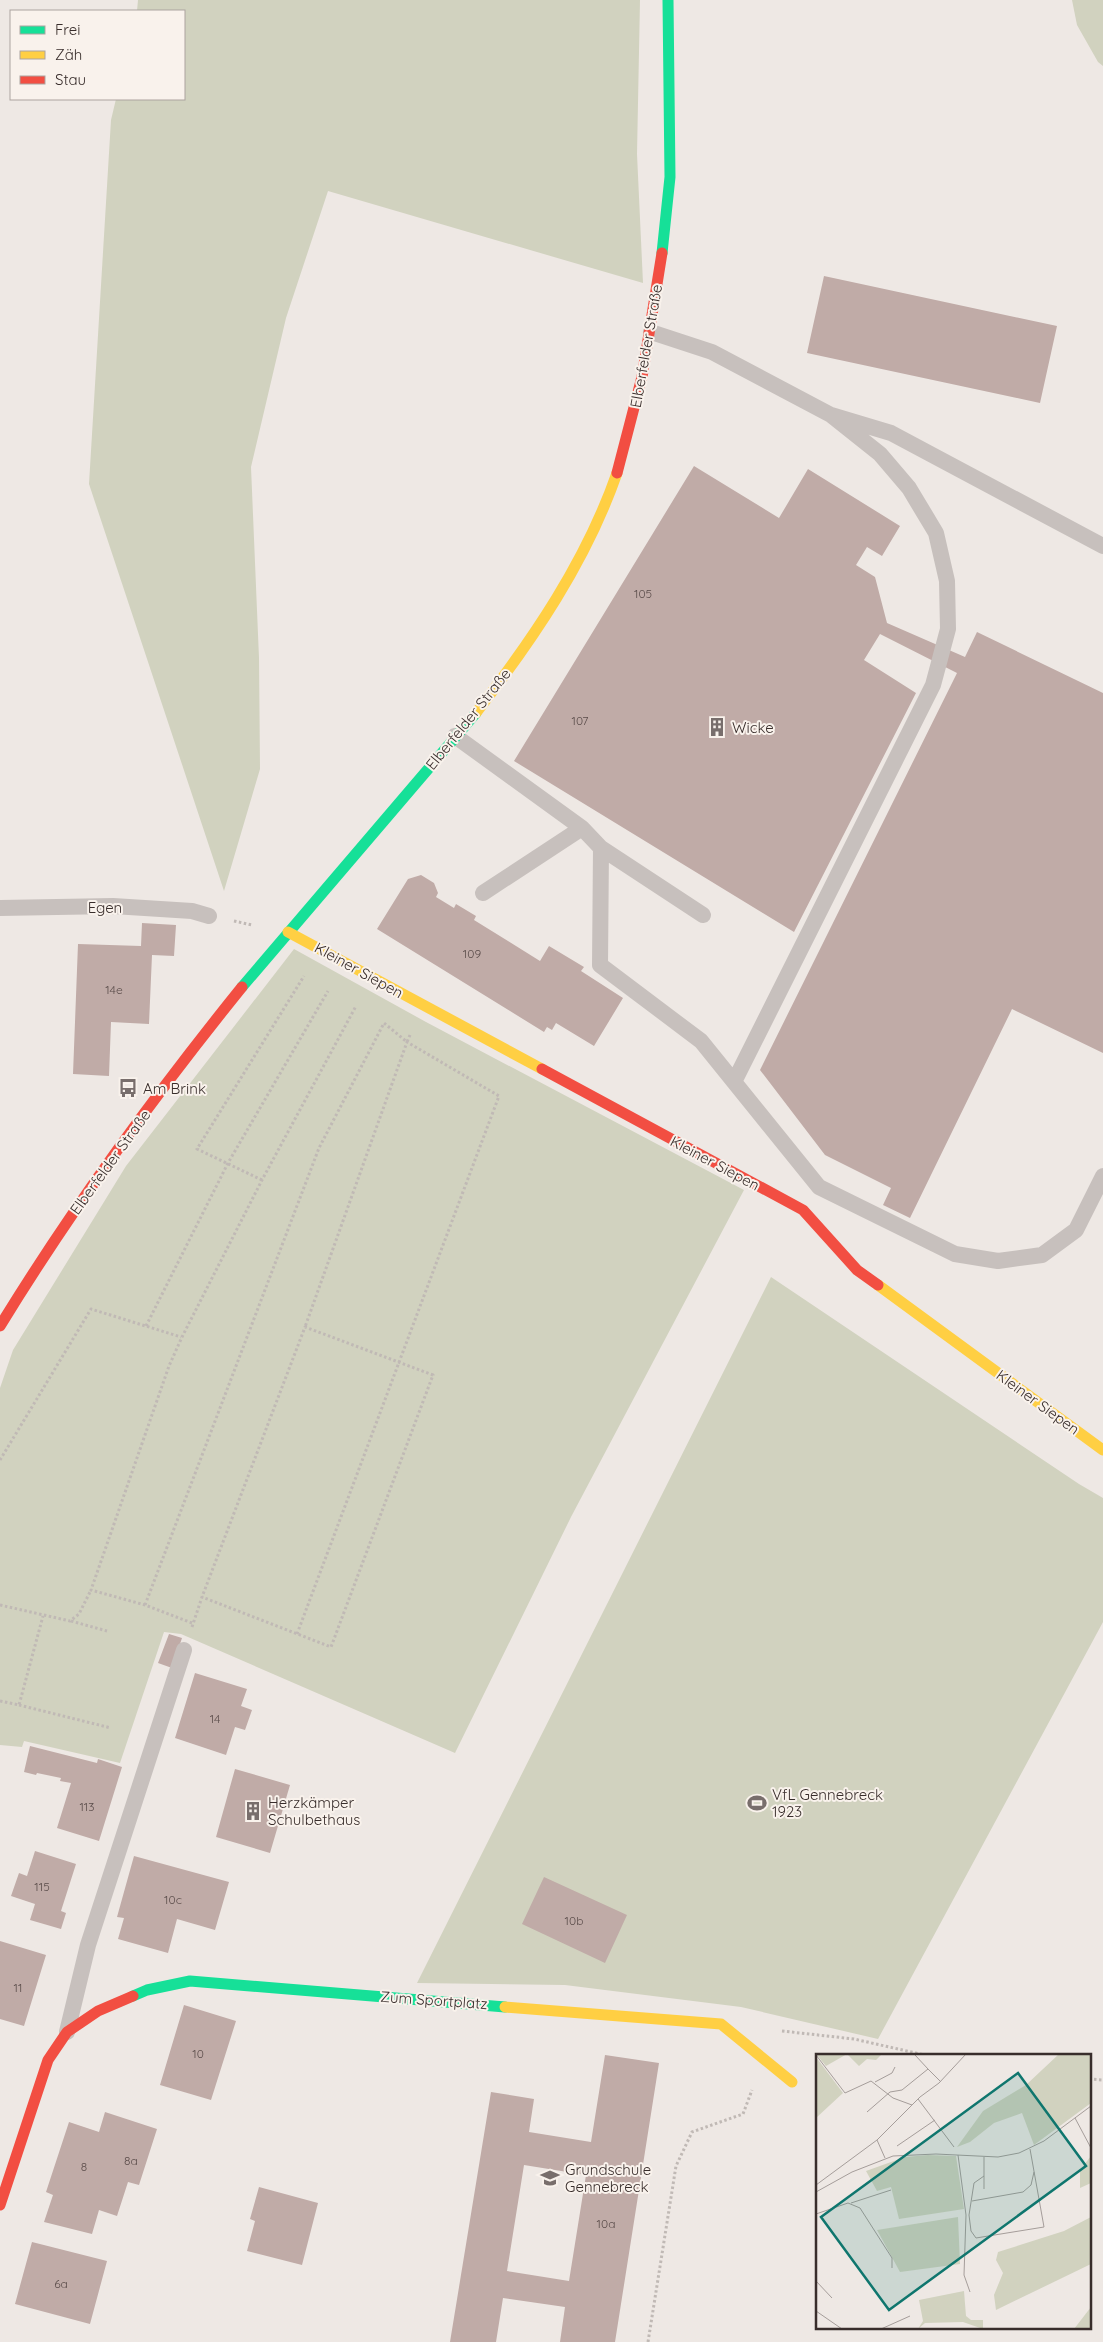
<svg xmlns="http://www.w3.org/2000/svg" width="1103" height="2342" viewBox="0 0 1103 2342" font-family="Quicksand,sans-serif">
  <style>
    .green { fill: #d1d2bf }
    .building { fill: #c0aba7; fill-rule: evenodd }
    .lines { fill: none; stroke-linecap: round; stroke-linejoin: round }
    .path { stroke: #c0b9b5; stroke-width: 3; stroke-dasharray: 2.5 2.5; stroke-linecap: butt }
    .lane { stroke: #c7c0bd; stroke-width: 16 }
    .fast { stroke: #16e098; stroke-width: 11 }
    .slow { stroke: #ffcf43; stroke-width: 11 }
    .jam { stroke: #f24e42; stroke-width: 11 }
    .labels { text-anchor: middle; dominant-baseline: central; stroke-width: 4; stroke-linejoin: round; paint-order: stroke }
    .number-label { font-size: 12px; fill: #5a4c4a }
    .street-label { font-size: 15px; fill: #382d2b; stroke: #f9f2ec }
    .poi-label { font-size: 15px; fill: #382d2b; stroke: #f9f2ec; text-anchor: start }
    .inset-road { fill: none; stroke: #a59d9a; stroke-width: 1 }
    .view { fill: #0f766e; fill-opacity: 0.15; stroke: #0f766e; stroke-width: 2.5 }
    .inset-edge { fill: none; stroke: #382d2b; stroke-width: 2.5 }
  </style>
  <rect width="100%" height="100%" fill="#eee8e4"/>
  <path class="green" d="M138 0H640L637 154 643 283 328 191 286 318 251 467 259 658 260 769 224 891 89 484 111 120 116 99H184V11H137Z
    M1072 0H1103V66L1098 62 1077 25Z
    M294 949 426 1022 744 1190 571 1517 455 1753 181 1634 164 1632 120 1763 24 1741 22 1747 0 1745V1388L13 1350 126 1166Z
    M771 1277 1079 1484 1103 1498V1622L878 2039 741 2007 565 1985 417 1983Z"/>
  <path class="building" d="M824 276 1057 326 1040 403 807 353Z
    M694 466 779 518 808 469 900 526 882 556 867 547 856 565 875 577 887 623 965 657 977 632 1103 693V1053L1012 1009 910 1218 883 1205 891 1188 825 1155 760 1070 957 673 880 634 864 660 916 693 794 932 514 761Z
    M421 875 434 883 438 893 436 897 454 908 456 904 476 916 474 920 540 961 549 946 584 967 581 971 623 998 594 1046 556 1023 552 1030 547 1027 544 1032 377 929 408 879Z
    M142 923 176 925 174 956 152 955 149 1024 111 1022 109 1076 73 1074 78 944 141 946Z
    M169 1634 182 1638 172 1668 158 1663Z
    M195 1673 247 1689 241 1706 252 1710 245 1730 235 1727 226 1755 175 1738Z
    M30 1746 97 1763 98 1759 122 1767 99 1841 57 1828 71 1783 60 1781 61 1778 37 1773 36 1775 24 1772Z
    M235 1769 290 1785 270 1853 216 1837Z
    M35 1851 76 1864 61 1911 66 1913 61 1929 30 1920 35 1904 11 1896 19 1873 27 1876Z
    M134 1856 229 1882 215 1930 177 1919 168 1953 118 1939 124 1918 117 1917Z
    M544 1877 627 1915 605 1963 522 1924Z
    M0 1941 46 1955 24 2026 0 2019Z
    M184 2005 236 2021 211 2100 160 2085Z
    M605 2055 659 2063 615 2342H560L565 2307 503 2298 496 2342H450L491 2092 534 2099 529 2132 591 2142ZM524 2165 586 2175 569 2281 507 2271Z
    M105 2112 157 2129 139 2185 128 2182 117 2216 99 2210 92 2234 44 2222 53 2195 46 2192 69 2122 99 2132Z
    M259 2187 318 2203 302 2265 247 2251 255 2221 250 2219Z
    M32 2242 107 2261 90 2324 15 2304Z"/>
  <g class="lines">
    <path class="path" d="M234 921 252 925
      M262 1180 197 1149 304 976
      M146 1326 228 1163 328 991
      M0 1460 91 1309 181 1337
      M0 1605 70 1621 79 1614 91 1590
      M145 1605 319 1148 384 1023 407 1042 410 1035
      M71 1621 107 1631
      M192 1623 145 1605 91 1590 169 1366 182 1337 262 1180 356 1006
      M192 1627 202 1597 305 1327 433 1375 331 1647 202 1597
      M297 1634 499 1096 407 1042 305 1327
      M0 1701 19 1705 43 1616
      M19 1705 111 1728
      M782 2031 854 2039 929 2056
      M1089 2079 1103 2080
      M648 2342 676 2166 692 2132 743 2114 752 2090"/>
    <path class="lane" d="M651 332 712 352 831 415 891 433 1103 546
      M455 736 582 828 601 848 703 915
      M601 848 600 965 701 1041 819 1187 955 1254 998 1261 1042 1255 1076 1230 1103 1176
      M483 893 582 828
      M0 908 113 906 192 911 209 916
      M734 1082 933 685 948 629 947 581 936 533 909 488 880 454 831 415
      M67 2032 88 1945 184 1650"/>
    <path class="fast" d="M662 253 670 177 668 0
      M242 987 476 713
      M133 1996 147 1990 190 1981 505 2007"/>
    <path class="slow" d="M476 713C533 639 586 562 617 473
      M288 932 542 1069
      M878 1285 1103 1450
      M505 2007 721 2024 792 2082"/>
    <path class="jam" d="M617 473 642 377 662 253
      M542 1069 803 1210 857 1270 878 1285
      M0 1326C73 1207 154 1096 242 987
      M0 2205 48 2060 67 2032 98 2011 133 1996"/>
  </g>
  <defs>
    <g id="building-bare" transform="scale(1.5)"><path d="M-4-6H4V6H1V3H-1V6H-4ZM-2.5-4.3h1.7v1.8h-1.7ZM.8-4.3h1.7v1.8H.8ZM-2.5-1h1.7V.8h-1.7ZM.8-1h1.7V.8H.8Z" fill="#786e6c" stroke="#f9f2ec" stroke-width="2.5" paint-order="stroke"/></g>
    <g id="bus-bare" transform="scale(1.5)"><path d="M-5-6H5V4H4V6H2V4H-2V6H-4V4H-5ZM-3.5-4V0h7V-4ZM-3.5 1.2v1.5H-2V1.2ZM2 1.2v1.5H3.5V1.2Z" fill="#786e6c" stroke="#f9f2ec" stroke-width="2.5" paint-order="stroke"/></g>
    <g id="stadium-bare" transform="scale(1.5)"><path d="M0-5a6.5 5 0 1 0 0 10a6.5 5 0 1 0 0-10ZM-3.5-1.8h7v3.6h-7Z" fill="#786e6c" stroke="#f9f2ec" stroke-width="2.5" paint-order="stroke"/></g>
    <g id="school-bare" transform="scale(1.5)"><path d="M0-5L7-2L0 1L-7-2ZM-4 1L0 2.5L4 1V4Q0 6-4 4Z" fill="#786e6c" stroke="#f9f2ec" stroke-width="2.5" paint-order="stroke"/></g>
  </defs>
  <g fill-rule="evenodd">
    <use href="#building-bare" x="717" y="727"/>
    <use href="#bus-bare" x="128" y="1088"/>
    <use href="#stadium-bare" x="757" y="1803"/>
    <use href="#building-bare" x="253" y="1811"/>
    <use href="#school-bare" x="550" y="2178"/>
  </g>
  <g class="labels">
    <g class="number-label">
      <text x="643" y="593">105</text>
      <text x="580" y="720">107</text>
      <text x="472" y="953">109</text>
      <text x="114" y="989">14e</text>
      <text x="215" y="1718">14</text>
      <text x="87" y="1806">113</text>
      <text x="42" y="1886">115</text>
      <text x="173" y="1899">10c</text>
      <text x="574" y="1920">10b</text>
      <text x="18" y="1987">11</text>
      <text x="198" y="2053">10</text>
      <text x="131" y="2160">8a</text>
      <text x="84" y="2166">8</text>
      <text x="606" y="2223">10a</text>
      <text x="61" y="2283">6a</text>
    </g>
    <g class="street-label">
      <text transform="translate(646 346) rotate(-80)">Elberfelder Straße</text>
      <text transform="translate(468 719) rotate(-51)">Elberfelder Straße</text>
      <text x="105" y="907">Egen</text>
      <text transform="translate(359 970) rotate(29)">Kleiner Siepen</text>
      <text transform="translate(110 1162) rotate(-54)">Elberfelder Straße</text>
      <text transform="translate(715 1163) rotate(28)">Kleiner Siepen</text>
      <text transform="translate(1038 1402) rotate(36)">Kleiner Siepen</text>
      <text transform="translate(434 2000) rotate(4)">Zum Sportplatz</text>
    </g>
    <g class="poi-label">
      <text x="732" y="727">Wicke</text>
      <text x="143" y="1088">Am Brink</text>
      <text x="772" y="1794">VfL Gennebreck<tspan x="772" dy="17">1923</tspan></text>
      <text x="268" y="1802">Herzkämper<tspan x="268" dy="17">Schulbethaus</tspan></text>
      <text x="565" y="2169">Grundschule<tspan x="565" dy="17">Gennebreck</tspan></text>
    </g>
  </g>
  <g transform="translate(816 2054)">
    <rect width="275" height="275" fill="#eee8e4"/>
    <path d="M0 0H66L60 6 51 5 43 12 31 0 10 12ZM243 0H275V49L218 91 206 59 178 69 154 88 141 93 167 57 210 31ZM0 3 27 39 0 64ZM112 101 140 102 148 155 83 165 75 133 61 137 50 117 89 103ZM275 102V129L264 134V116ZM142 163 144 210 84 218 61 176ZM275 163V210L180 256 178 241 187 219 180 206 182 198 248 177ZM148 237 150 262 155 266H167V275L147 268 109 269 102 275 107 267 103 246ZM275 253V275H258Z" fill="#d1d2bf"/>
    <path class="inset-road" d="M0 1 29 39 55 27 77 44 96 51M99 1 112 15M59 28 76 19 79 13M102 45 138 93M51 58 74 38 86 36 112 15 125 28M259 64 275 94M61 86 69 104M81 92 119 66M142 101 150 161 148 221 154 238M168 103V135M168 122 158 129 153 161 155 177 160 184 228 173 214 95M0 131 61 86 104 43 123 29 150 0M0 138 36 118 77 102 120 100 182 103 203 99 228 87 275 52M156 147 207 138 215 131 218 118M35 149 75 136M0 160 32 149 44 154 76 204V214M0 227 16 244M0 257 26 275M65 275 94 262"/>
    <path class="view" d="M202 19 270 112 73 256 5 163Z"/>
    <rect width="275" height="275" class="inset-edge"/>
  </g>
  <rect x="10" y="10" width="175" height="90" fill="#f9f2ec" stroke="#aca39f"/>
  <rect x="20" y="26" width="25" height="8" fill="#16e098" stroke="#aca39f"/>
  <text x="55" y="35" font-size="15" fill="#382d2b">Frei</text>
  <rect x="20" y="51" width="25" height="8" fill="#ffcf43" stroke="#aca39f"/>
  <text x="55" y="60" font-size="15" fill="#382d2b">Zäh</text>
  <rect x="20" y="76" width="25" height="8" fill="#f24e42" stroke="#aca39f"/>
  <text x="55" y="85" font-size="15" fill="#382d2b">Stau</text>
</svg>
